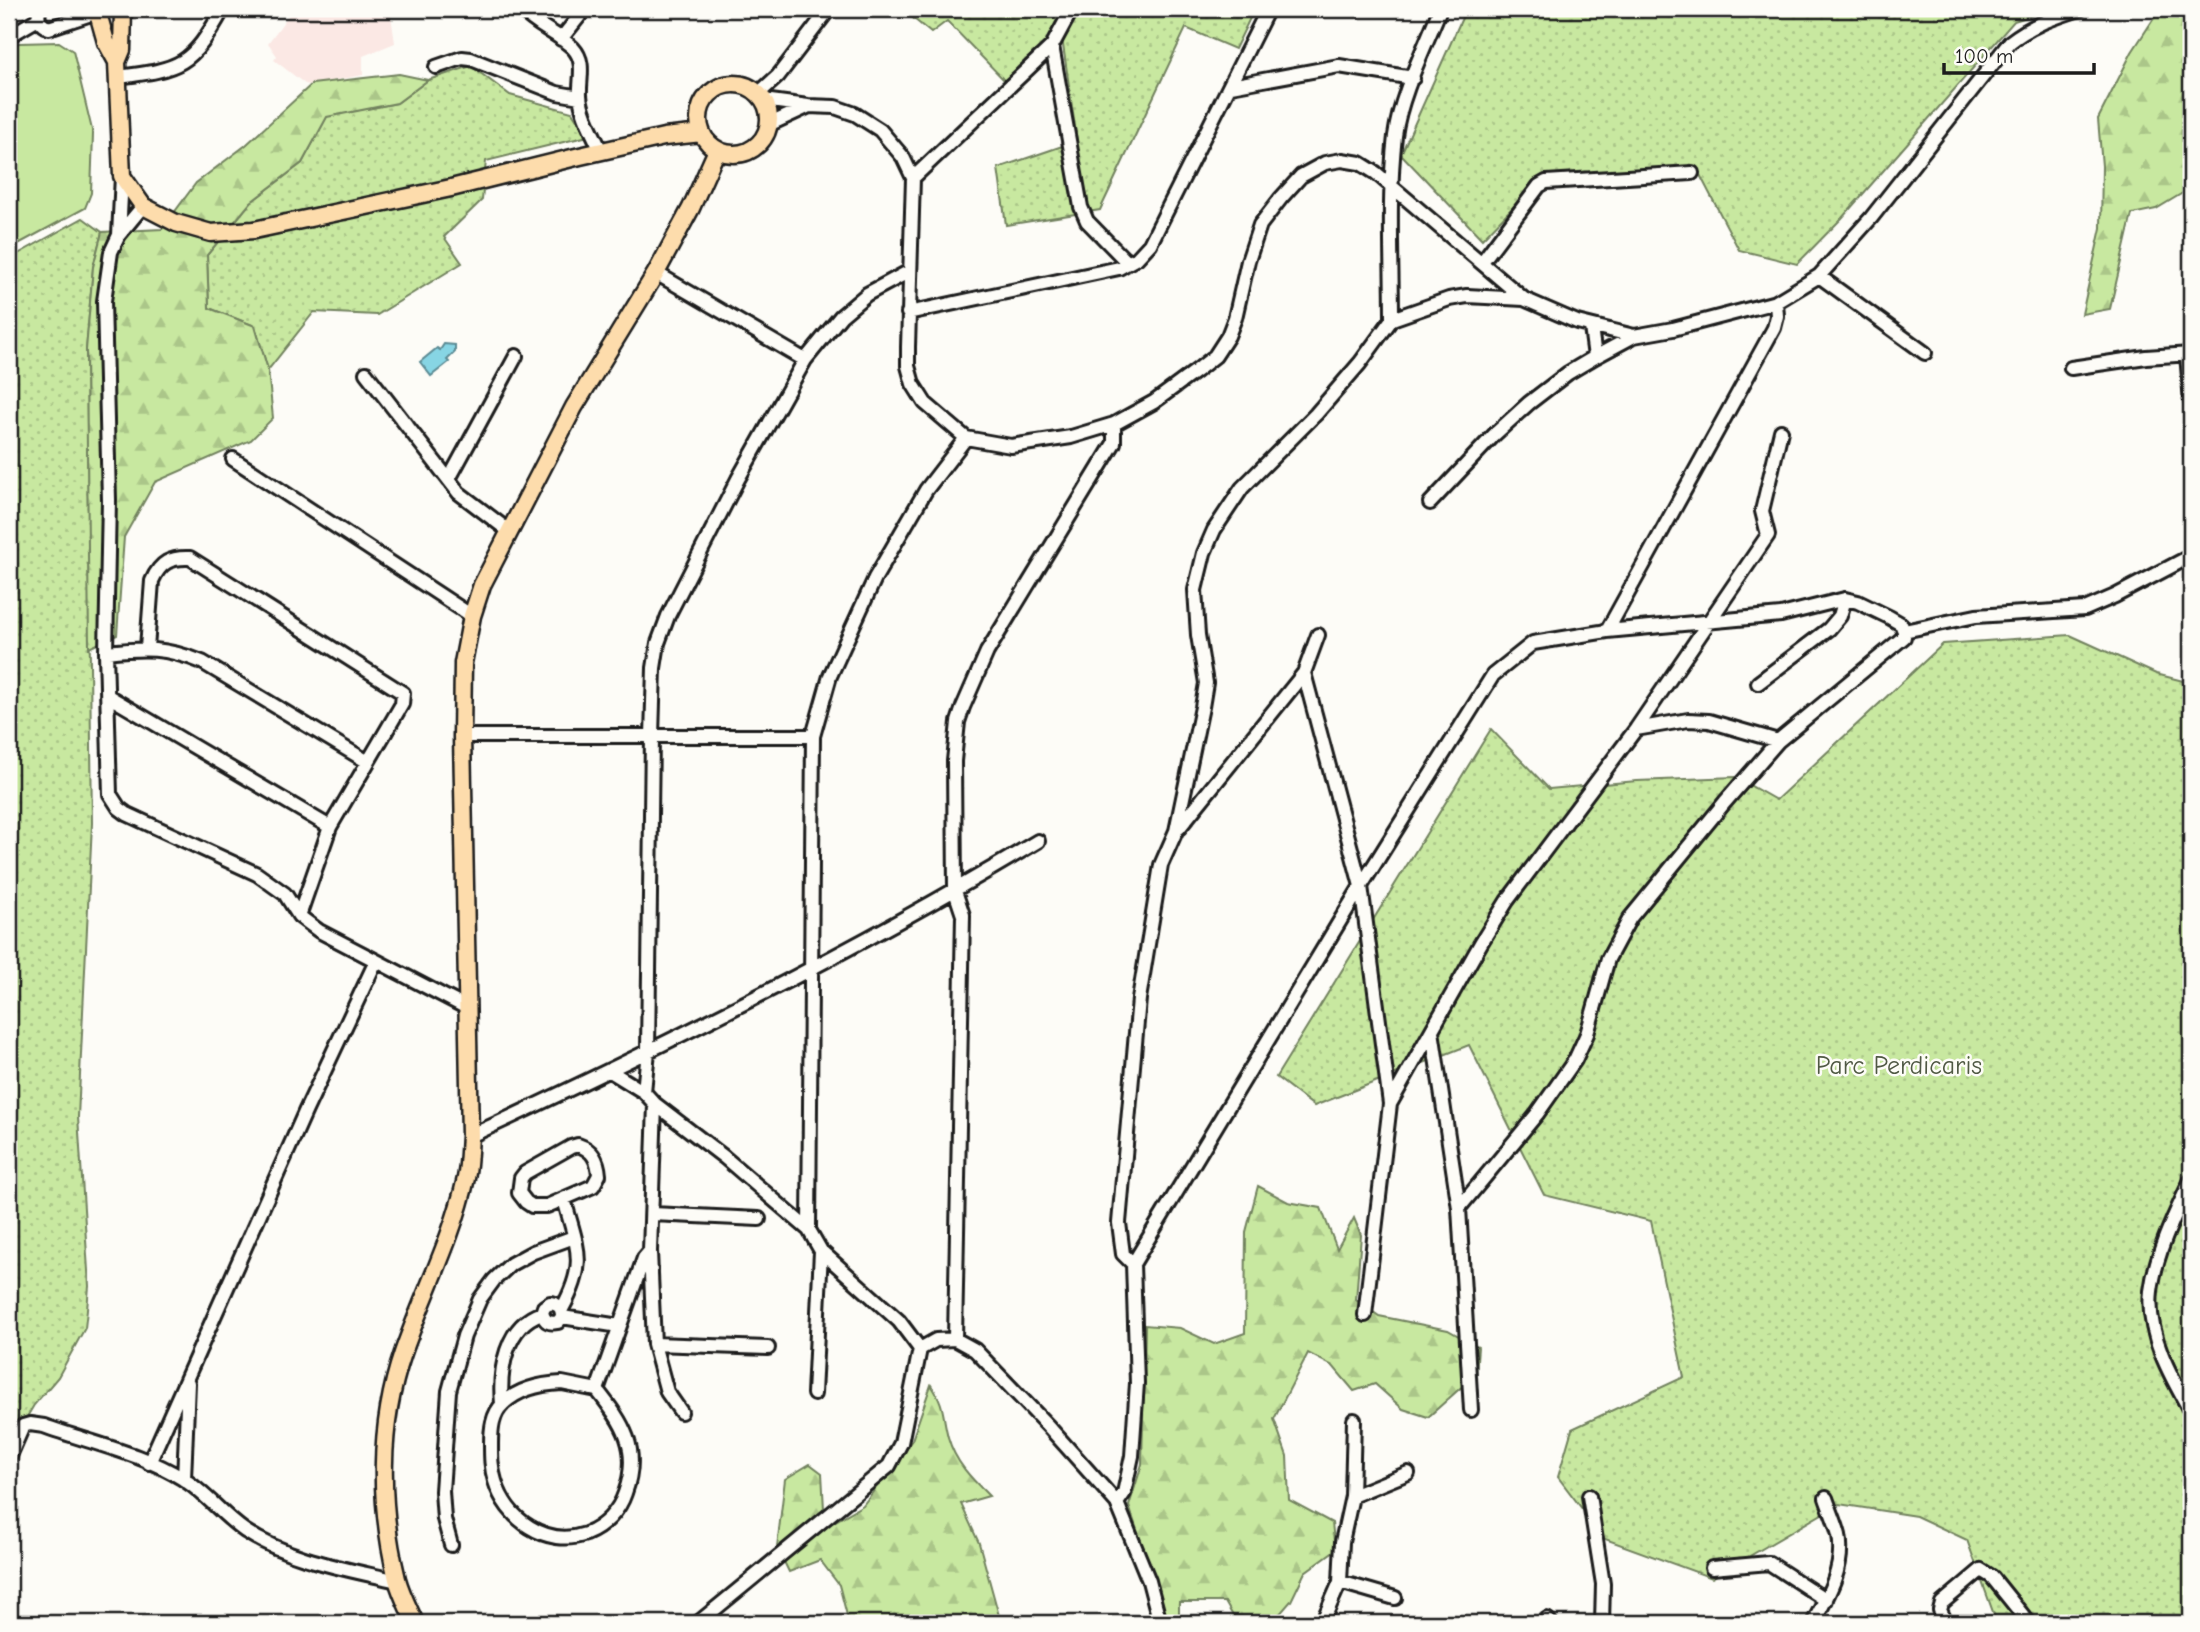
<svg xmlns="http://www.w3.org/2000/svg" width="2200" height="1632" viewBox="0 0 2200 1632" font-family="'Comic Neue',sans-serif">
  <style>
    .built { fill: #fbe8e4 }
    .green { fill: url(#green-dots); stroke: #72825e; stroke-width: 2 }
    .forest { fill: url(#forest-firs); stroke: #72825e; stroke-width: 2 }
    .pitch { fill: #c8e8a0; stroke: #72825e; stroke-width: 2 }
    .water { fill: #87d5e4; stroke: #5c8b94; stroke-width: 2 }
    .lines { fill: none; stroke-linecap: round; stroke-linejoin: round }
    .minor-casing { stroke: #1c1c1c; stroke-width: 18 }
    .major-casing { stroke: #1c1c1c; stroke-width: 21 }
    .minor { stroke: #fdfcf7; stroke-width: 12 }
    .major { stroke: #fddcac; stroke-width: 16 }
    .labels { text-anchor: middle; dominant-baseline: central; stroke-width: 5; stroke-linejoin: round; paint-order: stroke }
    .park-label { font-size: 26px; fill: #505944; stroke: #fdfcf7 }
  </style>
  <defs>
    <pattern id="green-dots" width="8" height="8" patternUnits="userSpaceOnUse" patternTransform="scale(1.75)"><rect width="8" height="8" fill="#c8e8a0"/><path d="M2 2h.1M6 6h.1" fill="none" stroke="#abc689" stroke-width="1.8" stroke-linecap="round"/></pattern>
    <pattern id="forest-firs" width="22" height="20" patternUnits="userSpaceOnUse" patternTransform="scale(1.75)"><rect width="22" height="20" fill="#c8e8a0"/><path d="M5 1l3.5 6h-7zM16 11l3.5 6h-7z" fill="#abc689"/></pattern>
  </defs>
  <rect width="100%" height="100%" fill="#fdfcf7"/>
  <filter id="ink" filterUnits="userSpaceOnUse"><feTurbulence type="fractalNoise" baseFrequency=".0143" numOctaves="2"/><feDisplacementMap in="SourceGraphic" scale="14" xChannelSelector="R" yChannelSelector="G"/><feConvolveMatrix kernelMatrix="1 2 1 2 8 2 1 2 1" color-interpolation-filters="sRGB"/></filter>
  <g filter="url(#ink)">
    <path class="built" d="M297 9H390L395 43 363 56V75L310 85 305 84 274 60 277 56 268 43 291 12 293 14Z"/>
    <path class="green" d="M902 9H1237L1251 16 1235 49 1186 28 1100 210 1006 225 998 168 1077 141 1062 38 1005 81 947 21 931 33Z
      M1466 9H2052L2014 21 1842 218 1797 264 1739 250 1698 171 1543 176 1482 239 1401 154Z
      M471 66 510 95 572 112 588 136 486 161 482 200 444 237 462 263 377 315 314 312 268 370 255 326 209 308 207 255 251 202 302 163 327 116 397 103 428 80Z
      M83 218 102 232 93 267 86 350 92 823 78 1117 89 1286 87 1310 85 1328 58 1377 34 1405 9 1447V259Z
      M2070 635 2156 674 2191 683V1623H1997L1967 1540 1916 1516 1839 1504 1712 1578 1605 1539 1558 1477 1572 1429 1684 1377 1651 1221 1544 1195 1469 1045 1314 1106 1276 1077 1491 729 1549 789 1637 781 1735 777 1776 800 1943 644Z"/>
    <path class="forest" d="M2160 9H2191V188L2156 209 2132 214 2110 309 2082 314 2101 228 2102 166 2098 119 2132 52Z
      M399 74 428 80 397 103 327 117 302 163 251 202 207 255 209 308 255 326 268 370 273 418 251 440 155 482 124 537 117 635 89 648 86 350 93 267 102 232 162 229 196 183 246 145 312 84Z
      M1258 1186 1288 1202 1321 1208 1337 1249 1354 1218 1361 1235 1356 1300 1379 1316 1448 1330 1478 1347 1476 1374 1428 1417 1403 1409 1375 1384 1354 1391 1333 1366 1308 1353 1274 1419 1287 1456 1289 1500 1332 1523 1335 1550 1305 1572 1291 1601 1272 1623H1237L1225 1602H1179V1623H1168L1129 1506 1142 1464 1145 1325 1180 1328 1214 1344 1245 1333 1246 1232Z
      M931 1385C945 1405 942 1414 948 1437 955 1462 971 1478 989 1496L961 1504 979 1543 1001 1623H849L839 1585 820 1560 789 1572 777 1547 785 1479 810 1464 822 1473 825 1527 863 1505 912 1440Z"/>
    <path class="pitch" d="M59 42 73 51 93 134 91 193 85 208 9 249V46L19 43Z"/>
    <path class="water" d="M444 344 455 345V352L447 360 449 362 431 376 420 362 437 348 440 350Z"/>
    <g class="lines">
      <g class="minor-casing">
        <path id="minor" d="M40 9C36 18 40 25 49 28L94 13
          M521 9C537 27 558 33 573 48 586 62 579 78 580 95 581 113 594 135 601 151
          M9 36 38 19
          M561 39 585 9
          M1052 46 1081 207 1087 221 1128 263
          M436 67 462 58 471 59 557 93 580 97
          M117 77C182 69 191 66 223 9
          M1231 86 1339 66 1413 78
          M758 94 778 76 829 9
          M763 100 808 106 835 107 855 114 880 130 903 157 913 178 908 347V366L913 384 925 403 966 438 1011 446 1071 437 1114 424 1154 402 1196 371 1215 356 1228 336 1235 318 1248 261 1260 225 1281 198 1301 176 1325 163 1342 160 1360 163 1376 173 1524 299 1577 322 1634 336
          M768 125 807 107
          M913 178 1052 46 1072 9
          M143 206 119 235 111 252 104 301 109 500 106 652 110 794 119 808 127 814 257 874 285 894 299 916 319 931 467 1008
          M119 235 122 176
          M1482 262 1539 186 1546 182 1692 173
          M656 273 805 360
          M1819 276 1925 353
          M908 313 1119 268 1137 258 1150 244 1268 9
          M1392 319C1392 259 1388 196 1395 136 1400 96 1425 47 1440 9
          M1591 327 1595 357
          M2187 355 2191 401
          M2071 368 2146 357 2191 354
          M366 373 459 493 509 531
          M233 459 472 616
          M449 479 516 356
          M1430 503 1495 434 1529 403 1568 373 1595 357 1634 336 1673 329 1776 302 1819 276 1871 218 2010 42C2031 25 2055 17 2080 9
          M1607 631 1774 328 1777 316 1776 302
          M1904 631 1976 616 2085 609 2115 596 2191 556
          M147 648 152 581C160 562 171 557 190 558L403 693 402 704 330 827 299 916
          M106 652C145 648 165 647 202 662L368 762
          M1304 673 1361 886 1390 1104 1365 1315
          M1758 683 1829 629 1840 616 1845 599
          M108 696 330 827
          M1636 729 1688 720 1709 721 1778 741
          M462 736H813
          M1179 828 1304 673 1318 635
          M1432 1031 1459 1208 1471 1410
          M610 1071 644 1092 655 1104 724 1157 809 1230 821 1251 899 1321 920 1349 901 1443 889 1466 698 1623
          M644 1092 648 1051 652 736 654 668 658 643 668 616 738 479 805 360 841 316 867 294 910 271
          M655 1104 650 1251 654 1344 667 1392 681 1412
          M1390 1104 1481 943 1507 901 1636 729 1768 535 1762 511 1781 431
          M470 1136C664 1046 855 951 1038 841
          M578 1145C593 1150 598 1160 599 1175L593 1186 547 1206H532L526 1202 519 1193 521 1178 525 1173 571 1147Z
          M2191 1180C2175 1215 2156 1252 2151 1291 2146 1333 2171 1377 2191 1412
          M1459 1208 1537 1114 1575 1060 1587 1034 1608 959 1630 918 1725 802 1778 741 1904 637V631
          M652 1214 759 1219
          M809 1230 813 736 830 676 875 578 926 490 966 438
          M1133 1264 1123 1254 1119 1223 1139 999 1161 865 1176 831 1202 707 1206 683 1198 635 1195 590 1204 553 1214 530 1242 488 1316 414 1360 363 1392 319 1449 299 1467 296 1524 299
          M562 1309C588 1262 577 1248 564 1199
          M562 1317C562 1308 559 1304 550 1303L544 1307 542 1313C545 1322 549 1324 558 1322L562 1317 619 1326
          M955 1339 963 915 955 891 954 761 958 722 963 707 987 652 1114 443V424
          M654 1344 768 1348
          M920 1349 936 1340 955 1339 975 1350 1048 1426 1117 1503 1149 1581 1160 1623
          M562 1383 597 1390C623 1423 641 1449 625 1493 619 1511 604 1527 586 1534 546 1548 506 1519 495 1481 491 1468 491 1457 491 1444 491 1430 492 1414 503 1404 519 1388 541 1384 562 1383Z
          M597 1390 644 1258 650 1251
          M814 1394 821 1251
          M502 1404C499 1371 505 1325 542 1313
          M9 1458 23 1426 30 1424 44 1426C88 1442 144 1454 183 1479 206 1493 223 1516 245 1531 289 1560 347 1569 397 1581
          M149 1463 306 1110 376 961
          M184 1479 188 1383
          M1352 1496 1408 1473
          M1589 1496 1603 1584 1602 1623
          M1117 1503 1124 1493 1132 1456 1137 1383 1133 1264 1361 886 1493 675 1533 643 1607 631 1781 615 1845 599 1858 602 1889 617 1901 624 1904 631
          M451 1545 444 1519 442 1491 449 1391 464 1336 480 1299 494 1280 511 1264 533 1252 574 1237
          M1712 1568 1769 1563 1826 1600
          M1340 1582 1395 1598
          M1547 1619 1551 1623
          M1322 1623 1340 1582 1342 1542 1352 1496 1354 1420
          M1813 1623C1828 1596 1845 1567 1839 1535 1836 1523 1830 1510 1826 1498
          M1946 1623 1940 1610 1942 1603 1981 1570 1992 1577 2029 1623"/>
      </g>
      <g class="major-casing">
        <path id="major" d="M92 9 99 17 106 42 117 62
          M123 9 122 50 117 62 122 176 143 206 176 223 211 233 254 230 451 188 580 156 664 137 702 133
          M699 119a35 35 0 1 1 70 0a35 35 0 1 1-70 0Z
          M415 1623C409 1609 401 1594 397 1579 379 1505 378 1426 403 1353 423 1295 453 1238 466 1178 469 1164 469 1149 470 1136L462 736 463 663 472 616 482 585 574 407 656 273 691 208 717 150"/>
      </g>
      <use href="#minor" class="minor"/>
      <use href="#major" class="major"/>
    </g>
  </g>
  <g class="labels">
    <g class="park-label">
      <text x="1899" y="1066">Parc Perdicaris</text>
    </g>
  </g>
  <rect width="2200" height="1632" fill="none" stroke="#fdfcf7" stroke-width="35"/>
  <rect x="18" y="18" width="2165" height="1597" fill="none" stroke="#1c1c1c" stroke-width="2.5" filter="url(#ink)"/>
  <path d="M1944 63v10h150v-10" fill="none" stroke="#1c1c1c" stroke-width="3.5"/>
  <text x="1955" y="63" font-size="21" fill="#1c1c1c" stroke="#fdfcf7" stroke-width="5" paint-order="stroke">100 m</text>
</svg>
